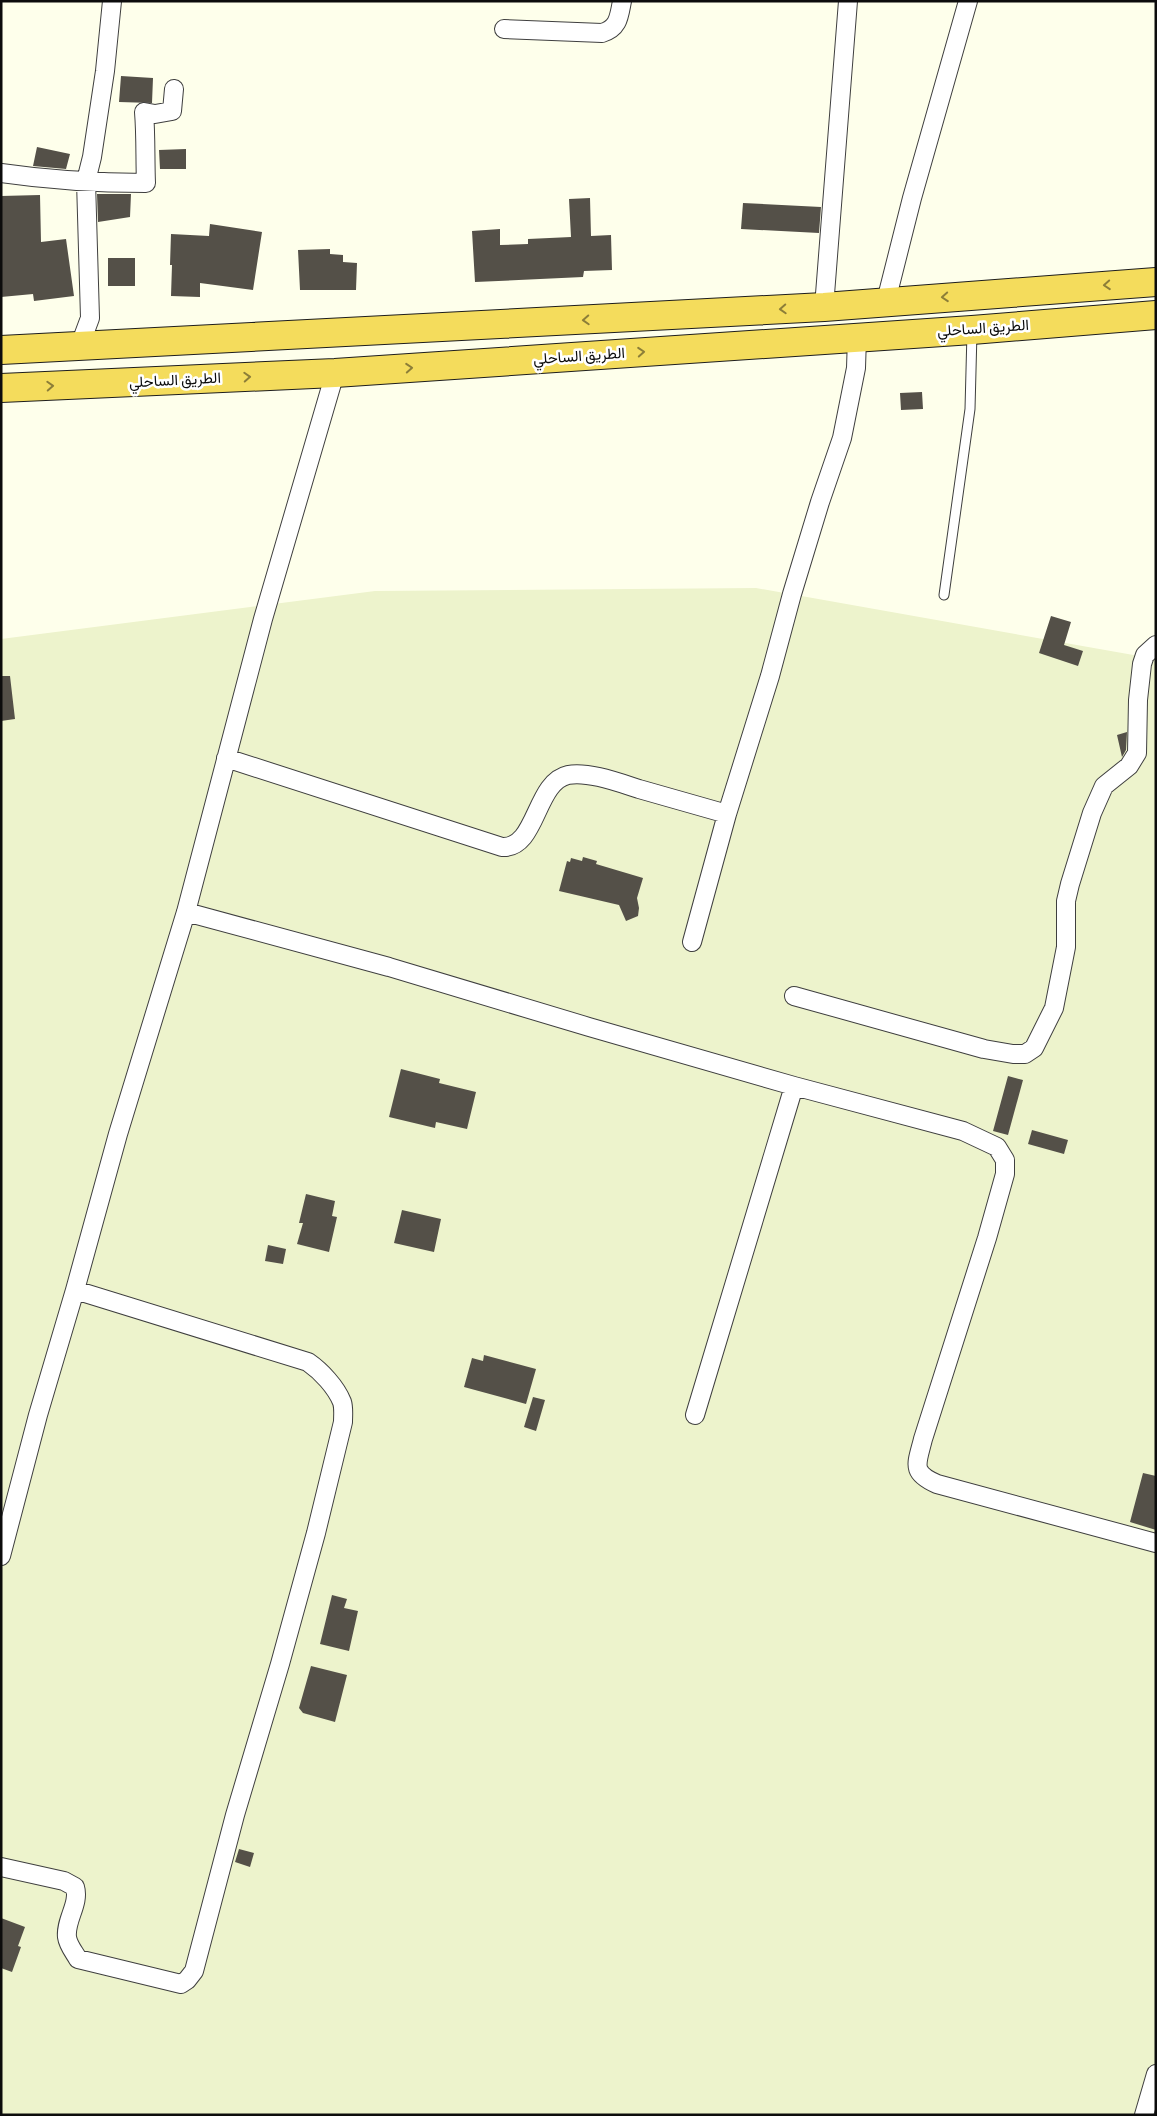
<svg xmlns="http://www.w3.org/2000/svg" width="1157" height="2116" viewBox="0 0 1157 2116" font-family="Bitter,Vazirmatn,serif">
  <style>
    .farmland { fill: #edf3cc }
    .building { fill: #545048 }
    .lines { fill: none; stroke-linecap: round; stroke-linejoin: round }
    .service-casing { stroke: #3f3f3f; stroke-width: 11 }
    .minor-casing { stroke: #3f3f3f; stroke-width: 20 }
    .trunk-casing { stroke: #1d1d1d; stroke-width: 30 }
    .service { stroke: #fff; stroke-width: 9 }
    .minor { stroke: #fff; stroke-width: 18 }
    .trunk { stroke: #f4dc5c; stroke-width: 28 }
    .oneway { stroke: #8c7e38 }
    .labels { text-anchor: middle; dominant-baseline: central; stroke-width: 5; stroke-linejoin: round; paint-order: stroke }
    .street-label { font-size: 15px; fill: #0c0c0c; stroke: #fff }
  </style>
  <rect width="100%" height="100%" fill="#feffeb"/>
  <path class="farmland" d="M756 588 1156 659V2115H1V639L375 591Z"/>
  <path class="building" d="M121 76 153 78 152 103 119 102Z
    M37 147 70 154 66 169 33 166Z
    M186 149V169H160L159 150Z
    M97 194H131L130 217 98 222Z
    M40 195 41 242 66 239 74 296 34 301 33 294 1 297V196Z
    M590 198 591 236 611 235 612 270 584 271 583 277 475 282 472 231 500 229V245L528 244V239L571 237 569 199Z
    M743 203 821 207 819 233 741 229Z
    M210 224 262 232 253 290 200 283V297L171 296 172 265H170L171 234 209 236Z
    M330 249V254L343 255V262L357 263 356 290H300L298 250Z
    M108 258H135V286H108Z
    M922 392 923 409 901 410 900 393Z
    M1051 616 1071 622 1064 645 1083 651 1078 666 1039 653Z
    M1 676H10L15 719 1 721Z
    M1127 732 1126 750 1122 757 1117 735Z
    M583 857 597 861 596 864 643 878 637 898 639 908 638 916 626 921 619 905 559 891 567 861 570 862 571 858 582 861Z
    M401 1069 440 1079 439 1083 476 1092 467 1129 436 1122 435 1128 389 1117Z
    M1008 1076 1023 1080 1008 1135 993 1131Z
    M1032 1130 1068 1140 1064 1154 1028 1144Z
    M306 1194 335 1201 332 1216 337 1217 329 1252 297 1244 303 1223H299Z
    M402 1210 441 1219 434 1252 394 1243Z
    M268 1245 286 1249 283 1264 265 1261Z
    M484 1355 536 1369 526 1404 464 1387 472 1358 483 1361Z
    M533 1397 545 1400 536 1431 524 1427Z
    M1143 1473 1156 1476V1530L1130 1522Z
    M332 1595 347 1599 344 1608 358 1611 349 1651 320 1644Z
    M311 1666 347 1675 335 1722 303 1713 299 1708Z
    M239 1849 254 1853 250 1867 235 1862Z
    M1 1918 25 1927 18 1946 21 1947 12 1972 1 1968Z"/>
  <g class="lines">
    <g class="service-casing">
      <path id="service" d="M944 595 970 409 972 332"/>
    </g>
    <g class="minor-casing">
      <path id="minor" d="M504 29 602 33C619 28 619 16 622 1
        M1 173C49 180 98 183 146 183 145 159 146 136 144 112L155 114 172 111 174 89
        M886 301 912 198 968 1
        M824 307 848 1
        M80 345 90 318 86 181 92 157 105 71 112 1
        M226 758 502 847C537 849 535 782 568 775 588 771 620 783 639 789 668 797 698 806 727 814
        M186 912 389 967 589 1027 794 1086 963 1131 997 1147 1005 1160V1174L987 1238 923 1439C917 1464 910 1472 937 1484L1156 1543
        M692 942 727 814 770 676 792 594 820 502 842 438 856 368 857 337
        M794 996 984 1049 1013 1054H1025L1034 1048 1054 1008 1066 947V901L1070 884 1092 813 1104 786 1129 766 1137 753 1138 700 1142 664 1145 655 1156 645
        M695 1415 794 1086
        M1 1556 38 1415 75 1290 118 1134 186 912 263 619 335 373
        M1 1867 64 1881 75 1887C80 1904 65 1920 67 1937 68 1945 74 1952 78 1959L181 1984 187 1980 194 1971 235 1815 280 1664 316 1533 343 1422C343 1416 344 1408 342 1402 336 1387 321 1371 308 1362L75 1290
        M1144 2115 1156 2074"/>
    </g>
    <g class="trunk-casing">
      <path id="trunk" d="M1 350 824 307 1156 282
        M1 388 335 373 972 330 1156 315"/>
    </g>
    <use href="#service" class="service"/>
    <use href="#minor" class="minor"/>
    <use href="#trunk" class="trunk"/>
  </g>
  <defs><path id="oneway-chevron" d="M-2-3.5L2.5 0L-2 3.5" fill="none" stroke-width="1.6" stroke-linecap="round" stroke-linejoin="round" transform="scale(1.25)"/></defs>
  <g class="oneway">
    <use href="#oneway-chevron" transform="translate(1107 285) rotate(176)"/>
    <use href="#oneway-chevron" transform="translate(945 297) rotate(176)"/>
    <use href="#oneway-chevron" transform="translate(783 309) rotate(177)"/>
    <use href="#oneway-chevron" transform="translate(586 320) rotate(177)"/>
    <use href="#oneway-chevron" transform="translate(641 352) rotate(-4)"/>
    <use href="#oneway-chevron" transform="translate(409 368) rotate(-4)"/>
    <use href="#oneway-chevron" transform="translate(247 377) rotate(-3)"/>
    <use href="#oneway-chevron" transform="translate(50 386) rotate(-3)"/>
  </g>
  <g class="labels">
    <g class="street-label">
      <text transform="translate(983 328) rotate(-4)">الطريق الساحلي</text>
      <text transform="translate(579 356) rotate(-4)">الطريق الساحلي</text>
      <text transform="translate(175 380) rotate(-3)">الطريق الساحلي</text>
    </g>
  </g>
  <rect width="1157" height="2116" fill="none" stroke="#0c0c0c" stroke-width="5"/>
</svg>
